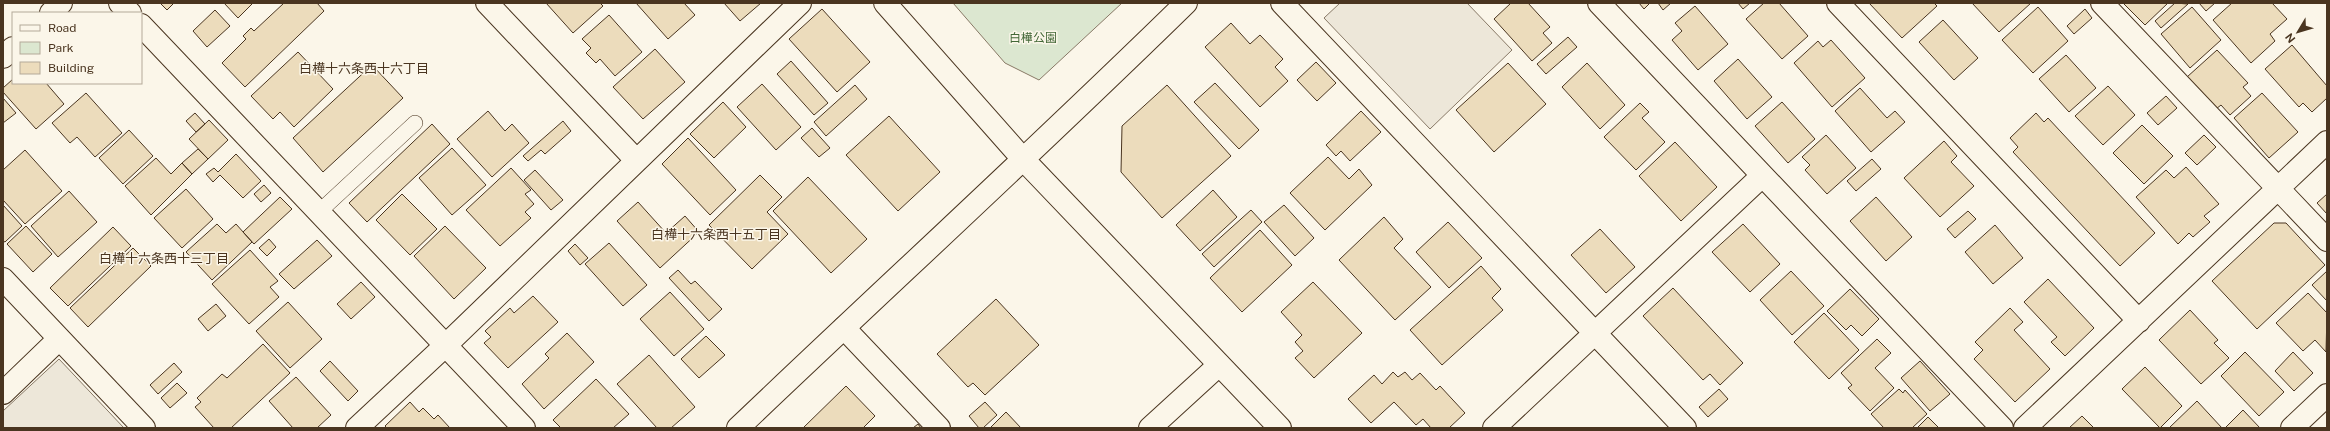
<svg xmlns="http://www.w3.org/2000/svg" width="2330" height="431" viewBox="0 0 2330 431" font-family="'Public Sans','Noto Sans JP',sans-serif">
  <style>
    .green { fill: #dce7d0; stroke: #887966 }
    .parking { fill: #ede7d9; stroke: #887966 }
    .building { fill: #ecdcbc; stroke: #4a3520 }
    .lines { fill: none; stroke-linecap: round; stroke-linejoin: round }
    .service-casing { stroke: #4a3520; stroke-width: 16 }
    .minor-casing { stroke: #4a3520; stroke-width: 24 }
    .tertiary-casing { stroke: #4a3520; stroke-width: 24 }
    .service { stroke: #fbf6e9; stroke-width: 15 }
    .minor { stroke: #fbf6e9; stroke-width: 22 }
    .tertiary { stroke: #fbf6e9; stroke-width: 22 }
    .labels { text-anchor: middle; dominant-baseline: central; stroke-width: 3; stroke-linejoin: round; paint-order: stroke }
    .park-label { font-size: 12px; fill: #436837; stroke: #fbf6e9 }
    .neighbourhood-label { font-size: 13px; fill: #4a3520; stroke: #fbf6e9 }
  </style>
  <rect width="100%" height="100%" fill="#fbf6e9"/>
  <path class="green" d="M953 3H1122L1039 80 1005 63Z"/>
  <path class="parking" d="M1340 3H1467L1512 50 1430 129 1324 18Z
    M59 359 124 428H3V411Z"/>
  <path class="building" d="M160 3H174L167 10Z
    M224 3H253L238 18Z
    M284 3H317L324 11 245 87 222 63 246 39 243 36 251 28 254 31Z
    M546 3H600L603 6 573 33Z
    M636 3H684L695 15 668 39Z
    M724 3H761L740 21Z
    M1511 3H1528L1550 27 1543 33 1552 43 1532 61 1494 19Z
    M1639 3H1650L1644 9Z
    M1658 3H1671L1663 10Z
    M1738 3H1750L1743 9Z
    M1764 3H1779L1808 36 1782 59 1746 19Z
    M1869 3H1934L1937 6 1902 38Z
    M1972 3H2031L1999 32Z
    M2123 3H2168L2145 25Z
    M2175 3 2188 4 2161 28 2155 21Z
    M2199 3H2215L2206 11Z
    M2232 3H2272L2287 19 2270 34 2275 41 2251 63 2213 20Z
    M1695 6 1728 44 1698 70 1672 40 1682 31 1675 23Z
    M2038 7 2068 41 2033 73 2002 40Z
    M2192 7 2221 40 2190 68 2161 34Z
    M822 9 870 62 837 92 789 39Z
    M2085 9 2092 18 2074 34 2067 26Z
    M215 10 230 26 207 47 193 31Z
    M609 15 642 52 615 76 600 59 596 63 586 53 591 48 582 39Z
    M1943 20 1978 58 1954 80 1919 42Z
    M1231 23 1250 44 1260 35 1283 59 1275 67 1288 81 1260 107 1205 47Z
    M1568 37 1577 47 1546 74 1537 64Z
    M1831 40 1865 78 1832 107 1794 63 1818 41 1823 47Z
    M2292 45 2327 86V98L2312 112 2303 103 2299 107 2265 69Z
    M655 49 685 82 643 119 613 87Z
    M2217 50 2248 83 2243 87 2251 96 2230 115 2221 105 2216 109 2187 77Z
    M298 52 333 89 294 127 280 112 273 119 251 96Z
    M2066 55 2096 88 2069 112 2039 79Z
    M1738 59 1772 97 1747 119 1714 81Z
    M791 61 828 103 814 115 777 74Z
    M1316 62 1336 83 1317 101 1297 80Z
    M1508 63 1546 104 1494 152 1456 110Z
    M1587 63 1625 105 1600 129 1562 87Z
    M372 65 403 98 323 172 293 138Z
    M13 79V83H46L64 104 36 129 3 92V88Z
    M1215 83 1259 130 1239 149 1194 102Z
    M762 84 801 127 776 150 737 107Z
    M855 85 867 99 826 136 814 122Z
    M1167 85 1231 156 1162 218 1121 172 1122 126Z
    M2108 86 2135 115 2103 145 2075 116Z
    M1860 88 1887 118 1895 111 1905 122 1871 152 1835 111Z
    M86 93 122 133 95 157 77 137 70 143 52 123Z
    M2262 93 2298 132 2269 158 2234 118Z
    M2166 96 2177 108 2158 125 2147 113Z
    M3 98 16 113 3 123Z
    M723 102 746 127 714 158 690 134Z
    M1782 102 1815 139 1788 163 1755 126Z
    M1640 103 1649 112 1642 118 1665 142 1636 170 1604 137Z
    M488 111 505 131 512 124 529 143 492 177 457 139Z
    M1361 111 1381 132 1350 161 1341 151 1336 156 1326 145Z
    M195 113 205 124 196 132 186 121Z
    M2036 113 2044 122 2048 118 2155 233 2120 266 2013 152 2018 147 2010 138Z
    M889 116 940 172 898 211 846 155Z
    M209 120 228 140 208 159 189 139Z
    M563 121 571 131 545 154 541 150 528 161 523 156Z
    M432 124 450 144 367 222 349 203Z
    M2142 125 2173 156 2144 184 2113 153Z
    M812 128 830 148 819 157 801 138Z
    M129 130 153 156 123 184 99 158Z
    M1826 135 1856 168 1827 194 1805 170 1810 165 1802 157Z
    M2204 135 2216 147 2197 165 2185 153Z
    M688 138 736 190 710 215 662 164Z
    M1944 141 1957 156 1951 162 1974 186 1940 217 1904 178Z
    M1675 142 1717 187 1681 221 1639 176Z
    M452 148 486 185 452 215 419 178Z
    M198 149 208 159 192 174 182 163Z
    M25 150 62 191 25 224 3 200V170Z
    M236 154 261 181 243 198 220 175 213 182 206 174 214 168 218 172Z
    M1328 157 1349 179 1359 169 1372 185 1325 230 1290 193Z
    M156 158 171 174 182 163 192 174 151 215 125 186Z
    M1872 159 1881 169 1856 191 1847 181Z
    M2186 167 2219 204 2204 216 2210 222 2193 237 2189 233 2178 244 2136 197 2166 170 2174 178Z
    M511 168 531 190 525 194 534 204 525 212 531 218 500 246 466 210Z
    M535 170 563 200 551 210 524 180Z
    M760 175 782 197 767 212 788 234 752 269 709 225Z
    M808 177 867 239 831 273 773 211Z
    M264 185 271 193 261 202 254 194Z
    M186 189 213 219 182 248 154 218Z
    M1213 190 1237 217 1200 251 1176 225Z
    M69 191 97 222 58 257 31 226Z
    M402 194 437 229 410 255 376 220Z
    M2327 194V214L2317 203Z
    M280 197 292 209 254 244 243 232Z
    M1876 197 1912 237 1886 261 1850 221Z
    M638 202 666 233 685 216 699 232 660 268 617 221Z
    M3 205 22 226 5 242 3 241Z
    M1284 205 1314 238 1295 256 1264 222Z
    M1251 210 1262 222 1214 267 1202 254Z
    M1968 211 1976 219 1955 238 1947 229Z
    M1384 217 1403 239 1394 248 1431 287 1395 320 1339 260Z
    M1448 222 1482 258 1449 288 1416 252Z
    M2274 223H2286L2325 265 2257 329 2212 281Z
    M217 224 226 233 236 224 252 242 212 280 186 252Z
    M1743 224 1780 264 1750 292 1712 252Z
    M1995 225 2023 258 1993 284 1965 252Z
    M26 226 52 254 33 272 7 244Z
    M445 226 486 268 454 299 414 256Z
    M113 227 131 246 68 306 50 288Z
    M1600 229 1635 267 1606 293 1571 255Z
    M1260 230 1292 265 1242 312 1210 278Z
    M269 239 276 247 267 256 259 248Z
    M317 240 332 256 294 289 279 274Z
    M609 243 647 285 623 306 585 264Z
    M575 244 588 258 580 265 568 251Z
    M133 248 151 266 88 327 70 308Z
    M250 250 278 281 270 287 279 297 249 324 212 284Z
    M1481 266 1501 289 1492 298 1503 310 1442 365 1410 330Z
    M678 270 691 284 695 281 722 309 709 321 669 278Z
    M1791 271 1824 306 1792 335 1760 300Z
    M2327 271V301L2312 285Z
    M2048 279 2094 328 2065 356 2051 342 2057 337 2024 302Z
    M361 282 375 297 351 319 337 304Z
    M1313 282 1362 333 1314 378 1295 358 1303 351 1295 342 1302 335 1281 312Z
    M1673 288 1743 363 1720 385 1710 374 1703 380 1643 316Z
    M1850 289 1879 319 1862 336 1851 325 1846 330 1827 311Z
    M670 292 704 329 674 356 640 319Z
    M2308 293 2327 313 2326 352 2315 340 2303 351 2276 323Z
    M533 296 558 322 508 368 484 343 491 337 485 331 510 308 514 313Z
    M996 299 1039 345 985 395 973 383 968 387 937 354Z
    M288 302 322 339 290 368 256 331Z
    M216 304 226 316 208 331 198 319Z
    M2010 308 2023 322 2014 330 2050 369 2015 402 1974 359 1983 350 1975 342Z
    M2190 310 2218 340 2214 343 2229 358 2201 384 2159 340Z
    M1824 313 1859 350 1829 379 1794 342Z
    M567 333 594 362 544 409 522 384 549 358 545 354Z
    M706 336 725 355 699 378 681 359Z
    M1877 339 1891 353 1875 368 1894 388 1870 411 1848 388 1852 385 1841 373Z
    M263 344 290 373 231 428H214L195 407 201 402 197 398 222 374 227 378Z
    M2245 352 2284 392 2259 416 2221 376Z
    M2293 352 2313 373 2294 391 2275 371Z
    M649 355 695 407 671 428H657L617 384Z
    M330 361 358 391 348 401 320 371Z
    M1920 361 1950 394 1930 411 1901 378Z
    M174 363 182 372 158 394 150 385Z
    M2145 367 2182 406 2160 428 2122 389Z
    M1393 372 1398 377 1405 372 1412 380 1420 373 1436 390 1440 386 1465 413 1449 428H1431L1423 419 1416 425 1394 402 1371 423 1348 399 1374 375 1382 384Z
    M296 377 331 415 317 428H293L269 401Z
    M596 379 629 414 613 428H561L553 420Z
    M177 383 187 393 170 408 161 398Z
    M846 386 875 416 863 428H803Z
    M1719 389 1728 399 1708 417 1699 407Z
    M1899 389 1903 393 1905 390 1927 414 1912 428H1884L1871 414Z
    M2197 401 2222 428H2169Z
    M410 402 419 412 423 408 434 419 438 415 450 428H387L385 426Z
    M985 402 997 415 983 428H979L969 416Z
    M2243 410 2260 428H2227L2226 427Z
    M1006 412 1021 428H990Z
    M2082 416 2094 428H2069Z
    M1928 417 1939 428H1917Z
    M918 424 921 428H913Z"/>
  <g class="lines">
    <g class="service-casing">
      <path id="service" d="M319 212 415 123"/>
    </g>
    <g class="minor-casing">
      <path id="minor" d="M120 3 130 13
        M487 3 636 160
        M1282 3 1685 428
        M1599 3 2002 428
        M1838 3 2139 321
        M2102 3 2327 240
        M51 13 61 3
        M141 25 524 428
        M3 57 13 48
        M3 279 144 428
        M844 328 939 428
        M3 393 59 339
        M357 428 446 345 800 3
        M1150 428 1219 365
        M1494 428 1762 176
        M2025 428 2327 142
        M2292 428 2327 395"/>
    </g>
    <g class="tertiary-casing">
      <path id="tertiary" d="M885 3 1022 158 1280 428
        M738 428C887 286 1039 147 1186 3"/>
    </g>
    <use href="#service" class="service"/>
    <use href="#minor" class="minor"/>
    <use href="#tertiary" class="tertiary"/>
  </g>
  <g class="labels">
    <g class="park-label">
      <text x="1033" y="38">白樺公園</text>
    </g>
    <g class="neighbourhood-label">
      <text x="364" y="68">白樺十六条西十六丁目</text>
      <text x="716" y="234">白樺十六条西十五丁目</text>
      <text x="164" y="258">白樺十六条西十三丁目</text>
    </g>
  </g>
  <rect width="2330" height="431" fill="none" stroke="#4a3520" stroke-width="8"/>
  <rect x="12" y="12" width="130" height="72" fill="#fbf6e9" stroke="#b4a999"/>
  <rect x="20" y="25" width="20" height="6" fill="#fbf6e9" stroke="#b4a999"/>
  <text x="48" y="32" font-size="12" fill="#4a3520">Road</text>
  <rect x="20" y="42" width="20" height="12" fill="#dce7d0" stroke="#b4a999"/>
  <text x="48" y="52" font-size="12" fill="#4a3520">Park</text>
  <rect x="20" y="62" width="20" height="12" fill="#ecdcbc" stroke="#b4a999"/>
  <text x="48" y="72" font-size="12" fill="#4a3520">Building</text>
  <g transform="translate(2298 32) rotate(232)" stroke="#fbf6e9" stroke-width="3" paint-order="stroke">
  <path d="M0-3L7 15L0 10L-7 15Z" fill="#4a3520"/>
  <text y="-6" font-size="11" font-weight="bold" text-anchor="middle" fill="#4a3520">N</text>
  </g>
</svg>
